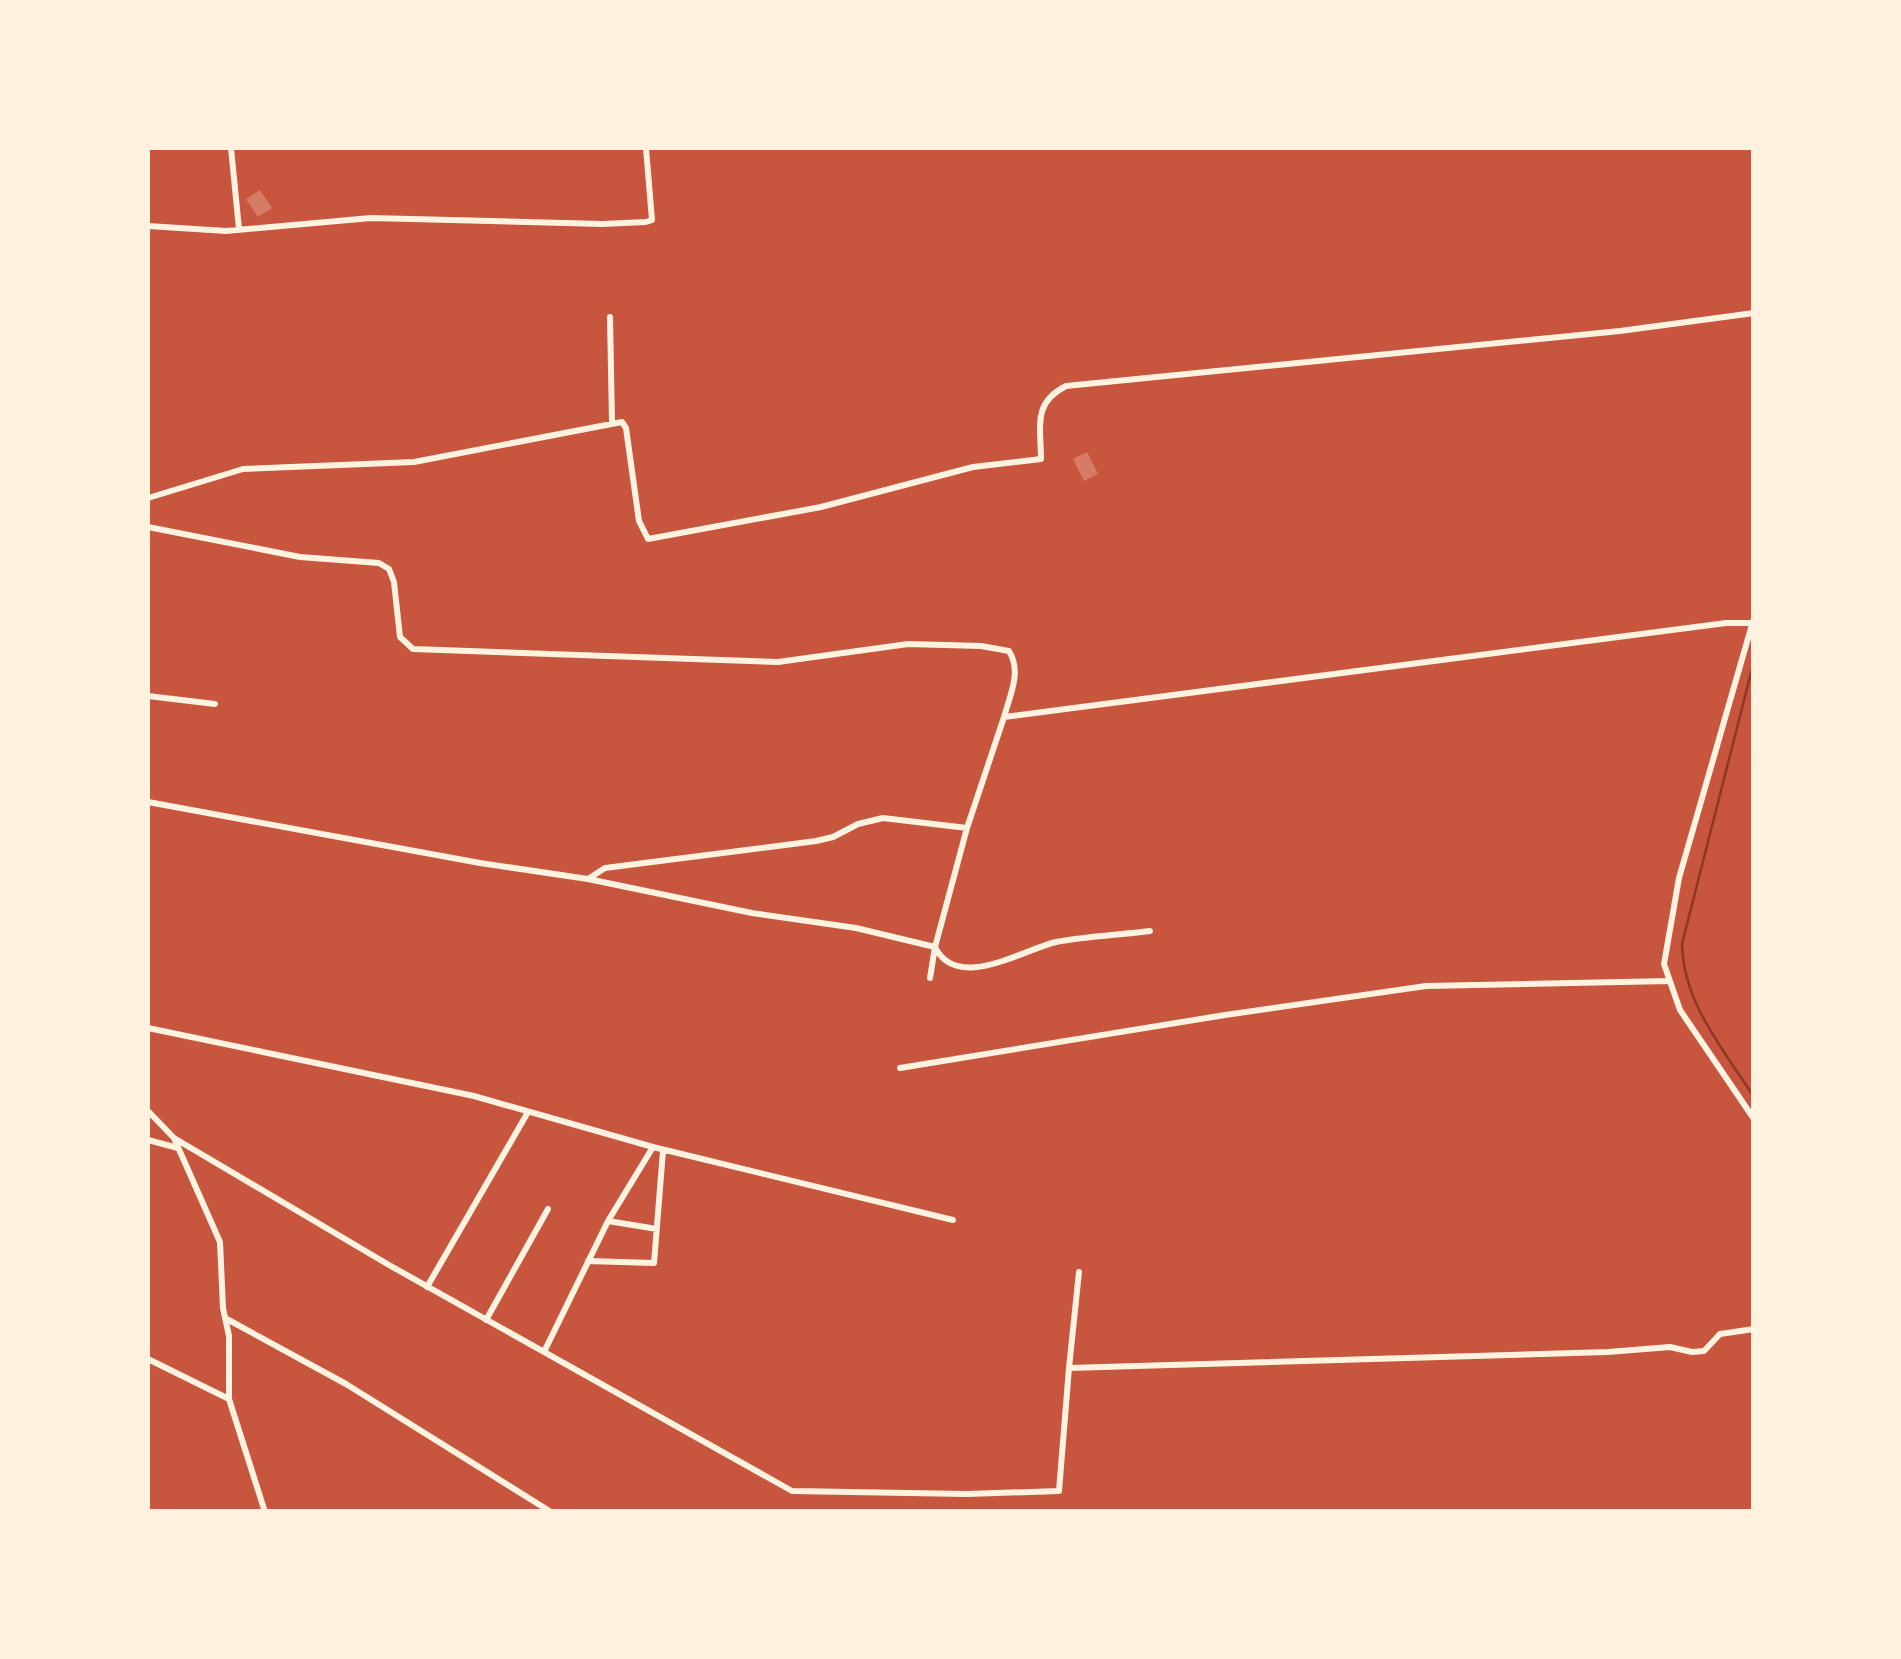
<svg xmlns="http://www.w3.org/2000/svg" width="1901" height="1659" viewBox="0 0 1901 1659" font-family="'Open Sans',sans-serif">
  <style>
    .lines { fill: none; stroke-linecap: round; stroke-linejoin: round }
    .stream { stroke: #8f3625; stroke-width: 2.5 }
    .building { fill: #d67c66 }
    .minor { stroke: #fff3e0; stroke-width: 6 }
  </style>
  <rect width="100%" height="100%" fill="#c8553d"/>
  <g class="lines">
    <path class="stream" d="M1754 661 1682 944C1683 1002 1723 1049 1754 1097
      M1752 1512 1754 1510"/>
  </g>
  <path class="building" d="M260 190 272 208 258 217 246 199Z
    M1087 452 1098 474 1084 481 1073 459Z"/>
  <g class="lines">
    <path class="minor" d="M231 148 239 229
      M148 226 226 231 371 218 602 224 646 222 652 220 646 148
      M610 317 612 422
      M148 498 243 469 414 462 622 422 626 428 639 521 648 539 821 507 973 467 1041 459C1041 427 1032 403 1066 386L1620 331 1754 313
      M148 527 300 557 379 563 389 569 394 582 400 637 413 649 778 662 908 644 981 646 1009 651C1022 672 1010 695 1004 717L1726 623H1753
      M1753 621 1679 878 1664 964 1680 1010 1754 1119
      M148 696 215 704
      M148 802 480 863 588 879
      M967 828 883 818 858 824 833 837 816 841 605 868 588 879 752 913 856 928 935 947 967 828 1004 717
      M930 978 935 947C957 992 1022 950 1056 942 1086 936 1119 935 1150 931
      M148 1028 474 1096 653 1147 608 1221 544 1352
      M900 1068 1225 1015 1426 986 1669 981
      M148 1111 174 1138 220 1242 223 1308 229 1336V1399L265 1512
      M174 1138 389 1265 792 1491 967 1494 1059 1491 1069 1368
      M148 1140 178 1148
      M653 1147 953 1220
      M608 1221 657 1229
      M588 1261 654 1263 663 1151
      M1079 1272 1069 1368 1608 1352 1670 1347 1692 1352 1704 1351 1720 1334 1754 1329
      M427 1287 528 1112
      M225 1318 346 1384 551 1512
      M486 1320 548 1209
      M148 1359 229 1399"/>
  </g>
  <rect width="1901" height="1659" fill="none" stroke="#fff3e0" stroke-width="300"/>
</svg>
